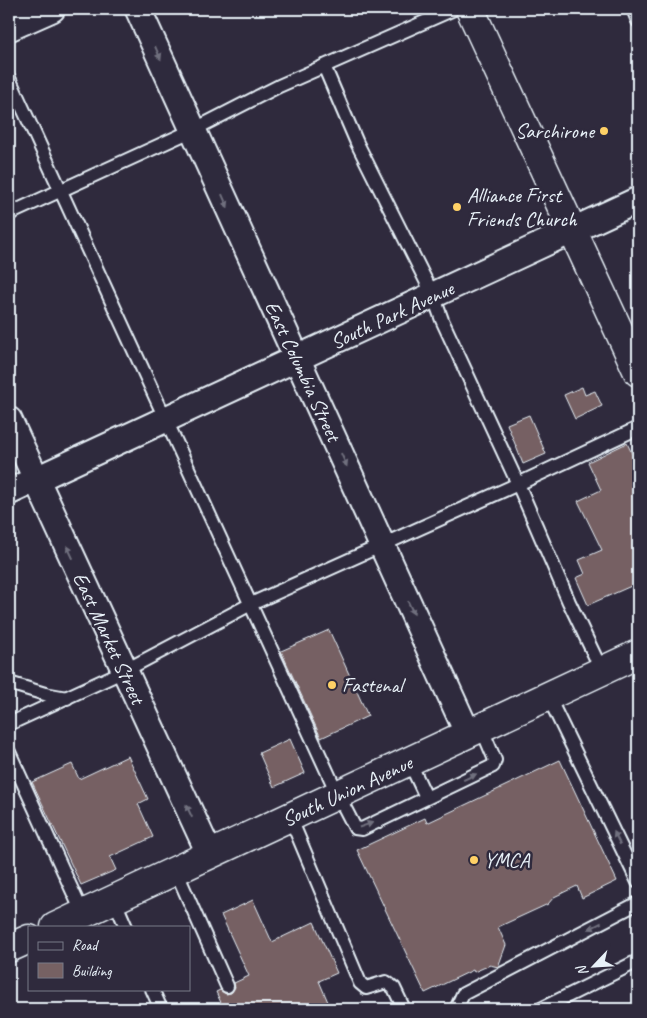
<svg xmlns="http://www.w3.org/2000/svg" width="647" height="1018" font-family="Caveat,sans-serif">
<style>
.building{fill:#766163;stroke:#e8f1f8}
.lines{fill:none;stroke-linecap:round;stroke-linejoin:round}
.lane-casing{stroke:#e8f1f8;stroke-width:16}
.street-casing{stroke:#e8f1f8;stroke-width:29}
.secondary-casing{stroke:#e8f1f8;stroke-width:31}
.lane{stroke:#2f2a3d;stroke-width:12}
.street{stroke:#2f2a3d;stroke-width:25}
.secondary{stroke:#2f2a3d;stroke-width:28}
.oneway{fill:#70707e}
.poi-dot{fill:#ffd166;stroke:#2f2a3d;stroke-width:2}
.labels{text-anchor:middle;stroke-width:5;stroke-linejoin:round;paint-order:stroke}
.poi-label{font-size:21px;fill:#e8f1f8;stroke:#2f2a3d;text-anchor:start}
.street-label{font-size:21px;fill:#e8f1f8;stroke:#2f2a3d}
</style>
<rect width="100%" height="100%" fill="#2f2a3d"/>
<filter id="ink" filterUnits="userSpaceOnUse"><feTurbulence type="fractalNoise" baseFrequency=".02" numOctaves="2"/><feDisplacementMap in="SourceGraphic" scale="10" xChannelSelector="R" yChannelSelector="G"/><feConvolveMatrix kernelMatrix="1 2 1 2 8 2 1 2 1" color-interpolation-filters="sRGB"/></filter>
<g filter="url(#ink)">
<!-- building -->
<g class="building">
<polygon points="582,387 585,395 595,391 602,406 575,419 564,395"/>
<polygon points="529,415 546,454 523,464 507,424"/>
<polygon points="627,443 638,466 638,583 588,605 576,578 585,574 579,560 602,550 578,501 601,490 588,462"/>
<polygon points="329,630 368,716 321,738 281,651"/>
<polygon points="290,739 305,773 274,787 259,753"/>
<polygon points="128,756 148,799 138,804 153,837 110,857 116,870 81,885 32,782 72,764 79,779"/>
<polygon points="560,760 617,881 582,898 577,886 554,897 548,904 498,927 506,945 498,967 490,965 474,972 473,970 425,993 357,850 425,818 427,823"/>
<polygon points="253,900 272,942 314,922 337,973 319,981 331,1009 224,1009 216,992 220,990 226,994 231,993 235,987 234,983 249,976 221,915"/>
</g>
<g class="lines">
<!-- lane casing -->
<g class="lane-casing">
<g id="lane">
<polyline points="633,9 638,21"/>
<polyline points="9,78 338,795 355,828 362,829 493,766 495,760 481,727"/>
<polyline points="9,214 193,130 279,86 454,9"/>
<polyline points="602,671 569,602 518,484 638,428"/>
<polyline points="9,683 45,694 67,698"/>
<polyline points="548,696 638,882"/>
<polyline points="9,724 124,671 251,604 518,484 442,320 433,295 357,143 324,66"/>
<polyline points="9,752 83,914"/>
<polyline points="409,761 426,797"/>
<polyline points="290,817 360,983 366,988 386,982 394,988 404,1009"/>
<polyline points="176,871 227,986"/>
<polyline points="114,899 126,927"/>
<polyline points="152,989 161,1009"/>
<polyline points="456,1009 463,994 638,903"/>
<polyline points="541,1009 638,961"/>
</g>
</g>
<!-- street casing -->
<g class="street-casing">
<g id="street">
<polyline points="138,9 468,734"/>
<polyline points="9,28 52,9"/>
<polyline points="9,420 210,855"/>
<polyline points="9,492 638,200"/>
</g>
</g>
<!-- secondary casing -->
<g class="secondary-casing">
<g id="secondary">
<polyline points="470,9 638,372"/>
<polyline points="55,927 638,654"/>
<polyline points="9,948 29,939"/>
</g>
</g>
<!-- lane -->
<use href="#lane" class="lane"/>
<!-- street -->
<use href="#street" class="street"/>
<!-- secondary -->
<use href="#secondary" class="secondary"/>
</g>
<!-- one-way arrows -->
<defs><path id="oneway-solid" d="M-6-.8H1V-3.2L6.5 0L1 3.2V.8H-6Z" transform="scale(1.25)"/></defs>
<g class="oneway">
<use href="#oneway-solid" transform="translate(158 53) rotate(66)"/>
<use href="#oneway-solid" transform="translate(225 201) rotate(66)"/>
<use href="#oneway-solid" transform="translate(344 460) rotate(66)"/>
<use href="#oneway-solid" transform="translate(70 552) rotate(-115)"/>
<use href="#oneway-solid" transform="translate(411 608) rotate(65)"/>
<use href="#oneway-solid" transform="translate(470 777) rotate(-25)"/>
<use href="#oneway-solid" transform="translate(189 811) rotate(-115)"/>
<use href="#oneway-solid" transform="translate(366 825) rotate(-19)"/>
<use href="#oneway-solid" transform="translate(617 838) rotate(-116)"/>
<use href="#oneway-solid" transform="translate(595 926) rotate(153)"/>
</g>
</g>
<!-- markers -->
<g class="poi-dot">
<circle cx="604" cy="131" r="5"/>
<circle cx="457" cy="207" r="5"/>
<circle cx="332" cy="685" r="5"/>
<circle cx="474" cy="860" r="5"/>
</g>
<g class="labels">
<!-- poi labels -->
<g class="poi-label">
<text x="594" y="138" text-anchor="end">Sarchirone</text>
<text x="467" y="202">Alliance First<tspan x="467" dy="24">Friends Church</tspan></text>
<text x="342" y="692">Fastenal</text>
<text x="484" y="867">YMCA</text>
</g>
<!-- street labels -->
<g class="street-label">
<text transform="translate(392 315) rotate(-25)" y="7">South Park Avenue</text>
<text transform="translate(303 371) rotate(65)" y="7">East Columbia Street</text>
<text transform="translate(109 638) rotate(65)" y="7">East Market Street</text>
<text transform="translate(347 791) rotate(-25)" y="7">South Union Avenue</text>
</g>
</g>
<!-- margin -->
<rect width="647" height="1018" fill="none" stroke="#2f2a3d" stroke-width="30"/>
<rect x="15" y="15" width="617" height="988" fill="none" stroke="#e8f1f8" stroke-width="2" filter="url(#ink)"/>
<!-- legend -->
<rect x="28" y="926" width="162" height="65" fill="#2f2a3d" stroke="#797a88"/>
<rect x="38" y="942" width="25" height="8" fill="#2f2a3d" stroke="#797a88"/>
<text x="72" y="950" font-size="15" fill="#e8f1f8">Road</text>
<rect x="38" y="963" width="25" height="15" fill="#766163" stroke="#797a88"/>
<text x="72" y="976" font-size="15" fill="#e8f1f8">Building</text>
<!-- north arrow -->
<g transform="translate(594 966) rotate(245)" stroke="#2f2a3d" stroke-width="4" paint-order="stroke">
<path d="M0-4L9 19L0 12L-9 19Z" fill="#e8f1f8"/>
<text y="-8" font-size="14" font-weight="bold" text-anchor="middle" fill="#e8f1f8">N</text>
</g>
</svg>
